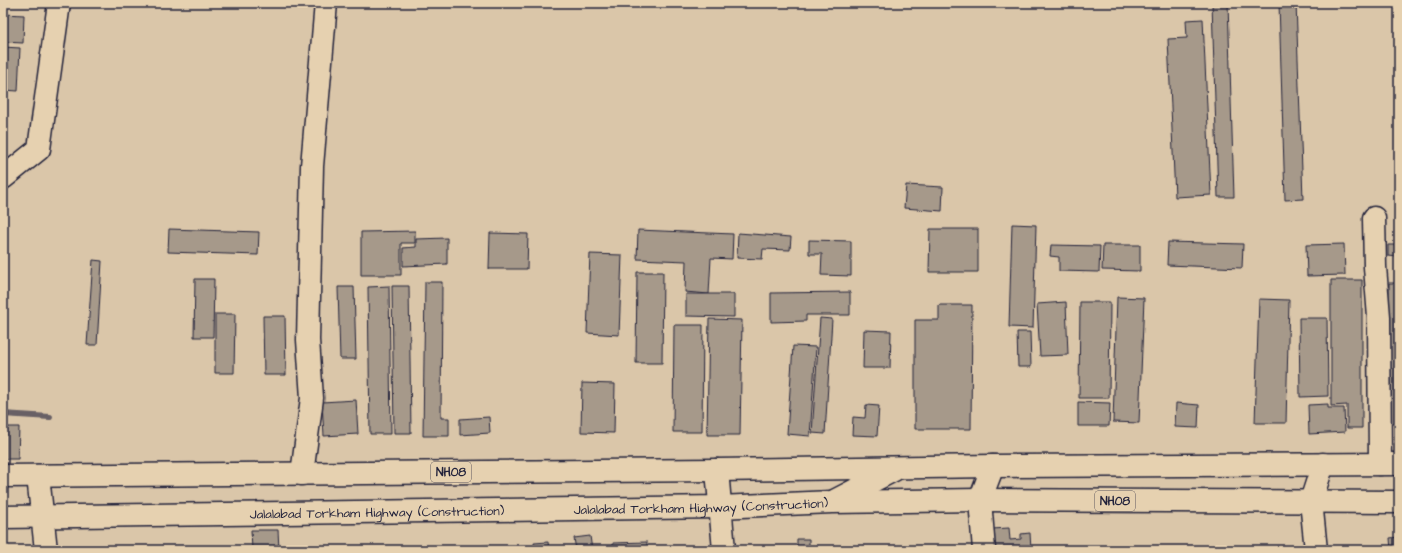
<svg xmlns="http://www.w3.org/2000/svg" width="1402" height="553" font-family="'Architects Daughter',sans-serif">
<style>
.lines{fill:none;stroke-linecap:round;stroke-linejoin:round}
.stream{stroke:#686065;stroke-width:6}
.building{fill:#a6998a;stroke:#22223b}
.minor-casing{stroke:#22223b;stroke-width:25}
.highway-casing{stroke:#22223b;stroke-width:25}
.minor{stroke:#e6d1b0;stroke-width:22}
.highway{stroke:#e6d1b0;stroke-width:22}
.labels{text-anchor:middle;stroke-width:3;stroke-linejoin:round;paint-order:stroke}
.shield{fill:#e6d1b0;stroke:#5d565e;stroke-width:1}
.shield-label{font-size:12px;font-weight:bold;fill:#22223b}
.street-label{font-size:13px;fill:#22223b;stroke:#e6d1b0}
</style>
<rect width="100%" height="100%" fill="#dac6a9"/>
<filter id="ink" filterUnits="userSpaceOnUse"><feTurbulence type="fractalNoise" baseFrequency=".025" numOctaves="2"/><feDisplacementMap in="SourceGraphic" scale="8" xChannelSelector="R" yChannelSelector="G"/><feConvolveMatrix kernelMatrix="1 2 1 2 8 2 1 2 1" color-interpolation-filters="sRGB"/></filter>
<g filter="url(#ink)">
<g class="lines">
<!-- stream -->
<polyline class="stream" points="3,414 50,417"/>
</g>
<!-- building -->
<g class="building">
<polygon points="1212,3 1228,3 1234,197 1218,197"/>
<polygon points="1279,3 1296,3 1303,199 1285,200"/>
<polygon points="3,14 24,15 23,43 3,42"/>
<polygon points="1203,19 1211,195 1175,197 1168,39 1187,38 1186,20"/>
<polygon points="3,47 20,48 18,91 3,90"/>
<polygon points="906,185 943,187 942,211 904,208"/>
<polygon points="1012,224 1036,225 1033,328 1009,327"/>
<polygon points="169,229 259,232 258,255 168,252"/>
<polygon points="930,229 978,229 978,272 929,272"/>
<polygon points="638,230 733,234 732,259 711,258 709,294 685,292 686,261 637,259"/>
<polygon points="415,231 415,243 401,243 401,275 361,275 361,232"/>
<polygon points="490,233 528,234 527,269 489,269"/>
<polygon points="738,233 791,237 790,250 763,249 762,259 737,258"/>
<polygon points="447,238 447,264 403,266 403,248 416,247 416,239"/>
<polygon points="809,240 851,241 851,276 821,275 822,254 809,254"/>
<polygon points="1168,242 1243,244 1242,268 1167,265"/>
<polygon points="1344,244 1345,275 1307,276 1306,245"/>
<polygon points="1051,245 1100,246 1099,272 1059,271 1059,257 1050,256"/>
<polygon points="1103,245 1140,245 1140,271 1102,270"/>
<polygon points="1388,245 1399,245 1399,257 1388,256"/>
<polygon points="590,254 622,255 619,335 587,333"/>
<polygon points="93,260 102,261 97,345 87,345"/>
<polygon points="637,272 663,272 662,363 636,363"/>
<polygon points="195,279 214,279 213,337 194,337"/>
<polygon points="1331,280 1362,280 1362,428 1347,428 1347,405 1331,406"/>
<polygon points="425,282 442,282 441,418 449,418 449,436 423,436"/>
<polygon points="1389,283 1399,283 1399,423 1387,423"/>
<polygon points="389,286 391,434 370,434 368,287"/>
<polygon points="392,286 409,286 411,433 394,433"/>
<polygon points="338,287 354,287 356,359 340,359"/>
<polygon points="850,292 850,315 806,315 806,321 771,322 771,293"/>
<polygon points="686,294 734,294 734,317 686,316"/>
<polygon points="1117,297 1144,298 1139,423 1113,422"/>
<polygon points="1259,299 1289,300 1286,423 1255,423"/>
<polygon points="1066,302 1068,355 1040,356 1037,304"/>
<polygon points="1080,302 1110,302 1109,398 1079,398"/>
<polygon points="939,305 972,305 971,429 915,429 915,320 939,320"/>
<polygon points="215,314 235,314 234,373 215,373"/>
<polygon points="263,316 285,316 286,375 264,375"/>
<polygon points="820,318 832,319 825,434 812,433"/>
<polygon points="1299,318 1327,318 1328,396 1300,397"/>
<polygon points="709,319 742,320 740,435 707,435"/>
<polygon points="674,325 703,325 702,432 673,432"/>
<polygon points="864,330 891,331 890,368 863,368"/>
<polygon points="1017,332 1030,332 1031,367 1018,367"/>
<polygon points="793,346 816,347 810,436 787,434"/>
<polygon points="582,383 615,384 614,433 581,432"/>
<polygon points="356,400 358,434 324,436 322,402"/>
<polygon points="1078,402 1110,403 1109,426 1078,426"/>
<polygon points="1176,403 1199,405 1198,428 1175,427"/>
<polygon points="1328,404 1328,408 1344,408 1345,432 1309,434 1308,405"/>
<polygon points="866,405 879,406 877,436 852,435 853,417 865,418"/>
<polygon points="489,417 490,433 460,435 460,419"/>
<polygon points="3,427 19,427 18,459 3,459"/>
<polygon points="1009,528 1010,540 1021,539 1021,534 1030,533 1031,550 993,550 992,529"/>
<polygon points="251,530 278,530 279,550 252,550"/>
<polygon points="590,536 592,550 576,550 574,538"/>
<polygon points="1399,537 1399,550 1391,550 1390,538"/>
<polygon points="797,539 809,539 809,550 770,550 770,547 797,548"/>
<polygon points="548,542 549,550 535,550 534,543"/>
<polygon points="647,542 647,550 613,550 613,543"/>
<polygon points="489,545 490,550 458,550 458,547"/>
<polygon points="76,546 76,550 53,550 53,548"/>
</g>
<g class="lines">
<!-- minor casing -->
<g class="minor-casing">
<g id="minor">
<polyline points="3,178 39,149 59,3"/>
<polyline points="1374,218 1375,267 1379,317 1380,464"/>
<polyline points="717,470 724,550"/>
<polyline points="302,474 312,398 308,340 312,166 326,3"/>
<polyline points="38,476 46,550"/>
<polyline points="984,550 980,500 993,466"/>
<polyline points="1316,550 1311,501 1323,464"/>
</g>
</g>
<!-- highway casing -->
<g class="highway-casing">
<g id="highway">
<polyline points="3,476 717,470 993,466 1399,464"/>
<polyline points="836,500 894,470"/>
<path id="s1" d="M3 517 720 507 832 502 980 500 1399 502"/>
</g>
</g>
<!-- minor -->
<use href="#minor" class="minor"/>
<!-- highway -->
<use href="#highway" class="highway"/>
</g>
</g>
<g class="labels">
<!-- shield labels -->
<g class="shield">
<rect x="431" y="462" width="40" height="20" rx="3"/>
<rect x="1095" y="491" width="40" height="20" rx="3"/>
</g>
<g class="shield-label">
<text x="451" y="476">NH08</text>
<text x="1115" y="505">NH08</text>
</g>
<!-- street labels -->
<g class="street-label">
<text dy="5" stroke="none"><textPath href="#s1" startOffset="698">Jalalabad Torkham Highway (Construction)</textPath></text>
<text dy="5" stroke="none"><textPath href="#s1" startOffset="374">Jalalabad Torkham Highway (Construction)</textPath></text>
</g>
</g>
<!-- margin -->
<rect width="1402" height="553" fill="none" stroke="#e6d1b0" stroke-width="16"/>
<rect x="8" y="8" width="1386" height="537" fill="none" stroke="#22223b" stroke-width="1.5" filter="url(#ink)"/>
</svg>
